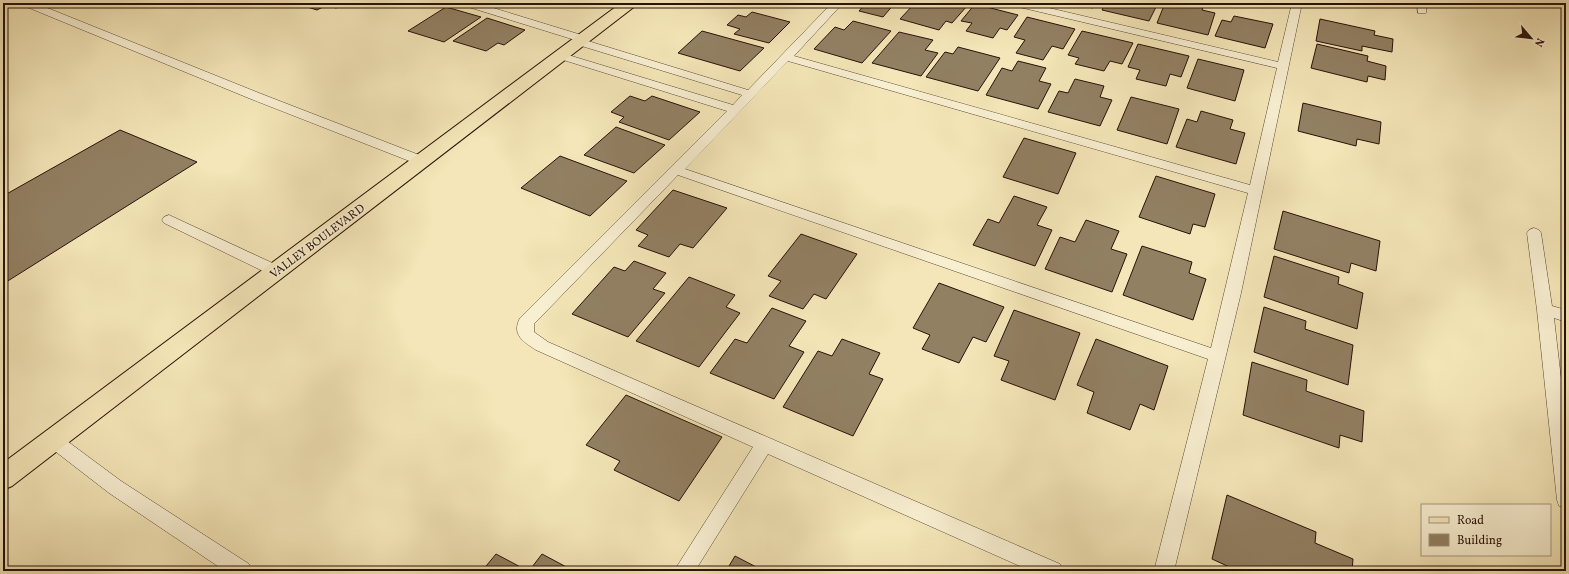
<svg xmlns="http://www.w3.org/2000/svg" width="1569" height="574" font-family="Vollkorn,serif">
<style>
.building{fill:#928063;stroke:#281107}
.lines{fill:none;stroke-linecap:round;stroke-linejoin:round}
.service-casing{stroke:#5b4633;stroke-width:1}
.primary-casing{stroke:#281107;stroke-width:2}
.service{fill:#f8efd1;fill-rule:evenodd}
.primary{fill:#f4e6b8;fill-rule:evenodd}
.labels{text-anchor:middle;stroke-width:3;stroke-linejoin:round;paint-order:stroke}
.street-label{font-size:12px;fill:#281107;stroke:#f8efd1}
</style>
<rect width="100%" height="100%" fill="#f4e6b8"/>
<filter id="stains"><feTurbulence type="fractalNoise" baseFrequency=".005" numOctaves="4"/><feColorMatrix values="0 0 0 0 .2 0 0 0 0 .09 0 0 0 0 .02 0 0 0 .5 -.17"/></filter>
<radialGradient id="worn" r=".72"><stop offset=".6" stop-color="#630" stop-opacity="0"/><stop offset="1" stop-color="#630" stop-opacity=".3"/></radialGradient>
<!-- building -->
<g class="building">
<polygon points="310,3 346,3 336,8 327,5 317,10 304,6"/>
<polygon points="866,3 895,3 883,17 859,11"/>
<polygon points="915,3 955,3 967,6 952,23 946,21 939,30 900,19"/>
<polygon points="1071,3 1096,3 1093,8"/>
<polygon points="1106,3 1158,3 1149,21 1102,10"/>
<polygon points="1165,3 1197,3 1204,5 1202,10 1215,13 1208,35 1157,23"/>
<polygon points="975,4 1018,15 1007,30 1000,28 993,38 966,31 972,23 961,21"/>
<polygon points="446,7 481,17 444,42 408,31"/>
<polygon points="752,12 790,22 769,43 734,34 740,29 727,25 738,15 746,17"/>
<polygon points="1234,16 1273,24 1265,48 1215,36 1222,20 1231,22"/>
<polygon points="1027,17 1075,29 1063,49 1052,46 1043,60 1016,53 1025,40 1014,37"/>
<polygon points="487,18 525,30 504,45 498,43 486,51 453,41"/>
<polygon points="1320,19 1375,31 1374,35 1393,39 1392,52 1362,46 1362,51 1316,41"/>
<polygon points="853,21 891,31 862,63 814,49 835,27 844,30"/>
<polygon points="702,31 764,48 740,71 678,53"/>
<polygon points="1082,31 1133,43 1122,64 1110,61 1104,71 1075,64 1079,58 1068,55"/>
<polygon points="899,32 933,40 925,50 938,53 921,76 872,63"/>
<polygon points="1138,44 1189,56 1181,77 1170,74 1166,86 1136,79 1140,70 1128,67"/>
<polygon points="1317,44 1368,56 1367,61 1386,66 1385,80 1368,76 1367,82 1311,68"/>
<polygon points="958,47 1000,58 978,91 926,77 945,52 953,54"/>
<polygon points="1198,59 1244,70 1235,101 1187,88"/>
<polygon points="1018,61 1046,68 1039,81 1051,84 1038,109 986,95 1002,68 1012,71"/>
<polygon points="1075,79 1104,86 1100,97 1112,100 1100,126 1048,112 1059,91 1068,93"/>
<polygon points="630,96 645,101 652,96 700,112 669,140 619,122 624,117 611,112"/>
<polygon points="1131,97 1179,109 1167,144 1117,130"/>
<polygon points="1303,103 1381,122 1379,144 1357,139 1356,146 1298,131"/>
<polygon points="1201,111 1233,120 1230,129 1245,133 1236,164 1176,147 1187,119 1197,122"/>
<polygon points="616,127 665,145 634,173 584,155"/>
<polygon points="120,130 197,162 3,284 3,196"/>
<polygon points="1024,138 1076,153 1058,194 1003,177"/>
<polygon points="560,156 627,181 590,216 521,188"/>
<polygon points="1156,176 1215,194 1205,227 1193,224 1190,234 1139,217"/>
<polygon points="673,190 727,208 693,248 680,244 669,257 638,246 648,235 636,230"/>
<polygon points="1014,196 1047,207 1037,225 1052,230 1035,266 973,245 988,219 999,223"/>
<polygon points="1283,211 1380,241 1376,271 1351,263 1349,273 1274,249"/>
<polygon points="1086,220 1119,231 1111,249 1127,254 1112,292 1045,269 1060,237 1075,242"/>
<polygon points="801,234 857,254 826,299 814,294 803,309 769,296 781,281 768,276"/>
<polygon points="1142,246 1192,262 1189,273 1206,279 1193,320 1123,295"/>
<polygon points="1274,256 1339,277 1338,284 1363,293 1357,329 1264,297"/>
<polygon points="634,261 666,273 653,289 665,293 628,337 572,314 614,267 625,271"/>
<polygon points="689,277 735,295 726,307 740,313 699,367 636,341"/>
<polygon points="939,283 1004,307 986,342 973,337 959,363 922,349 930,335 913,328"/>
<polygon points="1264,307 1306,321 1305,329 1353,345 1348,385 1254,352"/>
<polygon points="772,308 806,321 789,346 804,352 774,399 710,373 735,339 747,343"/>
<polygon points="1014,310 1080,333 1055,400 1001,380 1009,361 994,356"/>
<polygon points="842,339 880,353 869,374 883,379 853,436 783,407 818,351 832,356"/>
<polygon points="1096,339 1168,366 1154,410 1140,404 1130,430 1087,413 1094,392 1077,385"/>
<polygon points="1252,362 1307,380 1306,391 1364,411 1362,442 1340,435 1339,448 1243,415"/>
<polygon points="626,395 722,437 679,501 614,470 620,461 586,445"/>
<polygon points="1227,495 1316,532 1315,543 1353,559 1352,571 1238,571 1212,559"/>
<polygon points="496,554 528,571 482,571"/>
<polygon points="542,554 574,571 529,571"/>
<polygon points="735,556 764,571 726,571"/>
</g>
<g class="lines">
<!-- service casing -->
<g class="service-casing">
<g id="service">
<polygon points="21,3 35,3 259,93 427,158 428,161 427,164 417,164 251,99 22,5"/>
<path d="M461 3H477L588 37 589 39 588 41 748 90 832 3H843L794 56 1250 185 1277 68 1015 6 1010 3H1028L1278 62 1292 3H1302L1241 293 1174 571H1154L1208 359 678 175 534 324V332L548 342 1060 564 1063 571H1031L768 454 695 571H674L753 447 536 350C524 342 511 335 520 318L727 111 557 58 555 56 561 53 565 54 733 105 742 95 575 44 574 42 575 40 462 5ZM788 61 1248 193 1211 348 685 169Z"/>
<polygon points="1417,3 1427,3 1426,13 1418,13"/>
<polygon points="169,215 281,267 283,271 281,275 276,276 271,275 164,223 162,220 164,217"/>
<polygon points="1534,228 1539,230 1541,233 1552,306 1566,310 1566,322 1554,318 1566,422 1566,508 1559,506 1557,500 1537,310 1527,233 1529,230"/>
<polygon points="53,433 59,435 121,481 249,564 252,571 225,571 109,493 47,445 44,440 47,435"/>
</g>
</g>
<!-- primary casing -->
<g class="primary-casing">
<polygon id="primary" points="621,3 639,3 12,486 3,490 3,463"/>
</g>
<!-- service -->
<use href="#service" class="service"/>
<!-- primary -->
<use href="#primary" class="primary"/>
</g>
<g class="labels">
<!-- street labels -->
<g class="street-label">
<text transform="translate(317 241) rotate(-37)" y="4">VALLEY BOULEVARD</text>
</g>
</g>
<!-- margin -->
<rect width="1569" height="574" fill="none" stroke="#f4e6b8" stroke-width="16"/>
<rect x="4" y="4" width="1561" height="566" fill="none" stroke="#281107" stroke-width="2"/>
<rect x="8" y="8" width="1553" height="558" fill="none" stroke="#281107"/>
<!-- legend -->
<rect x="1421" y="504" width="130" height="52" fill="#f8efd1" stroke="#a59680"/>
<rect x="1429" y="517" width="20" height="6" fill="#f4e6b8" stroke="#a59680"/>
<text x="1457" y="524" font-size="12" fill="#281107">Road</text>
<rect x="1429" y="534" width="20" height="12" fill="#928063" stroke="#a59680"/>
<text x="1457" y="544" font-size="12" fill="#281107">Building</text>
<!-- north arrow -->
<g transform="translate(1531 38) rotate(118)" stroke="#f8efd1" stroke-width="3" paint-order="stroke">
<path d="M0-3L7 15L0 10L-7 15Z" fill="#281107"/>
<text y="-6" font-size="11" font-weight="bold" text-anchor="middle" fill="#281107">N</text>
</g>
<rect width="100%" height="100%" filter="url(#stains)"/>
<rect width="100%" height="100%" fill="url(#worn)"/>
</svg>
